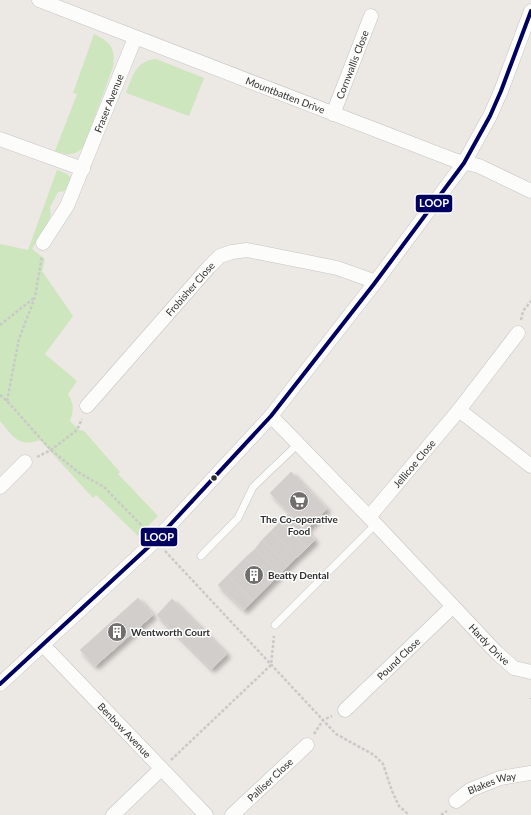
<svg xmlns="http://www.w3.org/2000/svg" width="531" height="815" font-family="Lato,sans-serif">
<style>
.green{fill:#cee6be}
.building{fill:#d1cecb;stroke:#d7d4d0;filter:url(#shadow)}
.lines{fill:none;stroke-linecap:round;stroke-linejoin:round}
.service-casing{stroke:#c5c4c5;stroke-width:8}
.minor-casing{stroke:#c5c4c5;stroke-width:15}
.path{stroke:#c9c9c8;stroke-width:2.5;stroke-dasharray:3 2;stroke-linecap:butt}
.service{stroke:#fcfcfb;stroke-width:7}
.minor{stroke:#fcfcfb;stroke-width:14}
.bus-1-casing{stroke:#fff;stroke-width:7}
.bus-1{stroke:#000060;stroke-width:4}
.bus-dot{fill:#2e2e2e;stroke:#fff;stroke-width:1.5}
.labels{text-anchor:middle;stroke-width:3;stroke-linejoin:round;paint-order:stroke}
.street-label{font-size:10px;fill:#2e2e2e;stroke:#fff}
.poi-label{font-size:10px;font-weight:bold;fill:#2e2e2e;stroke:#fff;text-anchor:start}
.line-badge{stroke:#fff;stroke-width:1.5}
.badge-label{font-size:11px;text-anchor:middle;font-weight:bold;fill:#fff}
</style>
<defs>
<filter id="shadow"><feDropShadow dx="3.5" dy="3.5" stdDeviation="2" flood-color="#0004"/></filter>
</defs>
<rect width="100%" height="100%" fill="#ece8e4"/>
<!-- green -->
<g class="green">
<path d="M94 34C111 42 116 49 113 67L84 146C75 157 67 155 55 151L77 94 73 93Z"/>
<path d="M156 59 204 78 189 116 126 93C133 76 135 61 156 59Z"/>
<path d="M57 170C65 173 69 174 73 181L66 191 58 192 50 207 51 215 48 222 32 249 45 259 42 271 73 316 45 354 77 381 68 394C74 405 74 408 70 421L79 430 84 431 120 472 118 474 158 516 138 536 96 495 93 498 40 440C18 448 13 436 0 421V244L28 250Z"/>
</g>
<!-- building -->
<g class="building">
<polygon points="291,472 327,509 306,530 270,493"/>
<polygon points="289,513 315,540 307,548 280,522"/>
<polygon points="280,522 307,548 297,557 271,531"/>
<polygon points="271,531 297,557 288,566 262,540"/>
<polygon points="262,540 288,566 280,574 255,549"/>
<polygon points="255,549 280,574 271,583 245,558"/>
<polygon points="245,558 271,583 262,592 237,566"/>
<polygon points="237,566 262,592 253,601 228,575"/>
<polygon points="228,575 253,601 244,610 218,585"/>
<polygon points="138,598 153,615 95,666 80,650"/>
<polygon points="172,599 227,654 211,669 157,615"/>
</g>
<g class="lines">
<!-- service casing -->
<g class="service-casing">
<g id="service">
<polyline points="201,556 238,518 253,487 298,444"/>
<polyline points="275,625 375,525"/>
</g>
</g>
<!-- minor casing -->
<g class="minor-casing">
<g id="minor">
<path id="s1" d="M39 0 454 160 479 166 531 191"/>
<path id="s2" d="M333 114 371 16"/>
<polyline points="0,139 83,169"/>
<path id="s3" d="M43 243 67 206 135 38"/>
<path id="s4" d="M87 406 209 267 220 256 232 252 247 250 337 268 368 279 374 284"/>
<polyline points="459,410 531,466"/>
<path id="s5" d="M271 416 369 517 496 652 514 668 531 672"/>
<polyline points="0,487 25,462"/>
<path id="s6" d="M369 517 459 410 518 333"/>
<path id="s7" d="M43 645 206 815"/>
<polyline points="0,684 157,539 271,416 374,284 464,163 490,116 501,91 531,11"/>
<path id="s8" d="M345 710 452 607"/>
<path id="s9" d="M456 801 470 790 500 778 531 773"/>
<polyline points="113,815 161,769"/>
<path id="s10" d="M232 815 307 745"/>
</g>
</g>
<!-- path -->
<g class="path">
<polyline points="521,320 523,311 531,301"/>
<polyline points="0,325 34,298"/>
<polyline points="0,395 7,401 51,450 78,472 104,487 146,530"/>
<polyline points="7,401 19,339 35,297 42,256"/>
<polyline points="37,457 51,450 77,430 82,419"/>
<polyline points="165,551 336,734 374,755 383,764 392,791 399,806 409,815"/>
<polyline points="531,698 531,699"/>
<polyline points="314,734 323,720 332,716"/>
<polyline points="171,760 271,665 274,636"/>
<polyline points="441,815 447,811"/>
</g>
<!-- service -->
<use href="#service" class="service"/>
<!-- minor -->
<use href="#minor" class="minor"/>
<!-- bus-1 casing -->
<g class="bus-1-casing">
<polyline id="bus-1" points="0,684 157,539 271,416 374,284 464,163 490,116 501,91 531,11"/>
</g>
<!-- bus-1 -->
<use href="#bus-1" class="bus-1"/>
</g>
<!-- icons -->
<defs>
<g id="supermarket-disc" transform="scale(1)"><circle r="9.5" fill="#706f6e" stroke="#fff"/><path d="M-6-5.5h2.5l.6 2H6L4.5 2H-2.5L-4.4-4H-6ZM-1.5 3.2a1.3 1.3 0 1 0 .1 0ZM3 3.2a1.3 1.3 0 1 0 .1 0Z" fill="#fff"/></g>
<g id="building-disc" transform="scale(1)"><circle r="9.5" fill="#706f6e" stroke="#fff"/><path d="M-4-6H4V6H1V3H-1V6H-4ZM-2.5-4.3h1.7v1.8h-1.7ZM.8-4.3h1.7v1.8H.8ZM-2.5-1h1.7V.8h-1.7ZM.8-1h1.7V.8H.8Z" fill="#fff"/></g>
</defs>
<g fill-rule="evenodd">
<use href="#supermarket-disc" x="299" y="501"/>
<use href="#building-disc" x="254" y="575"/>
<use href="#building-disc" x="117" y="632"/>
</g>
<!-- markers -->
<circle class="bus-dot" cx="214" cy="478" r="3.5"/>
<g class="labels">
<!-- street labels -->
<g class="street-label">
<text dy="4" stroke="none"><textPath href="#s2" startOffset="53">Cornwallis Close</textPath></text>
<text dy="4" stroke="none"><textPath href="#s1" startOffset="264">Mountbatten Drive</textPath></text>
<text dy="4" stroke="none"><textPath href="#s3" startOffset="155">Fraser Avenue</textPath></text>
<text dy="4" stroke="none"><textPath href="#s4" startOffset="156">Frobisher Close</textPath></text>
<text dy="4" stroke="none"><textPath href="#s6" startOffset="70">Jellicoe Close</textPath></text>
<text dy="4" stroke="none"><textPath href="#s5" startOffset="316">Hardy Drive</textPath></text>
<text dy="4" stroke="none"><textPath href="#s8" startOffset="74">Pound Close</textPath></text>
<text dy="4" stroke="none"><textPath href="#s7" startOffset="118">Benbow Avenue</textPath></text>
<text dy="4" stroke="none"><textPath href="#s10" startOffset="52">Palliser Close</textPath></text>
<text dy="4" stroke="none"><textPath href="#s9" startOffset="41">Blakes Way</textPath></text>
</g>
<!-- poi labels -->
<g class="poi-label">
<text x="299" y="523" text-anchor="middle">The Co-operative<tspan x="299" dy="12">Food</tspan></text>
<text x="268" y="579">Beatty Dental</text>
<text x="131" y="636">Wentworth Court</text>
</g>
</g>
<g class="line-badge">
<rect x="415" y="194" width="38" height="19" rx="4" fill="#000060"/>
<rect x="140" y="527" width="38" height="20" rx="4" fill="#000060"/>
</g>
<g class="badge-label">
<text x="434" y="207">LOOP</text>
<text x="159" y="541">LOOP</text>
</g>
</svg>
